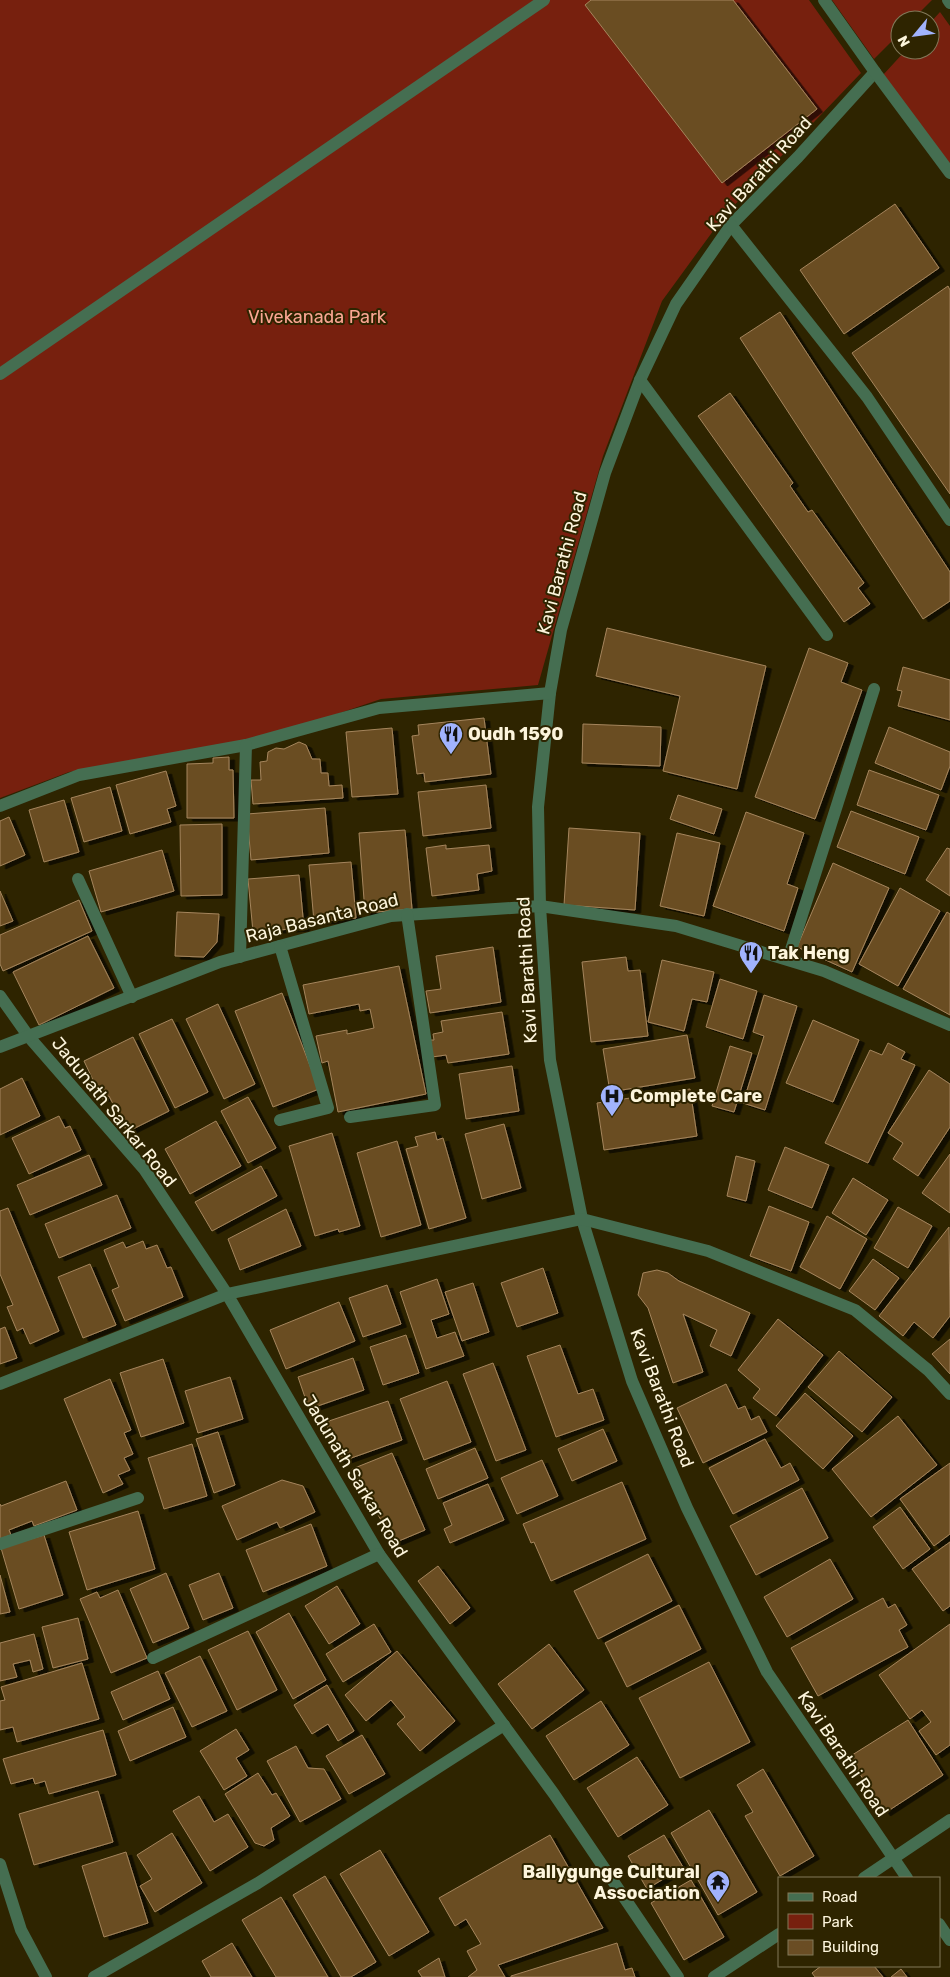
<svg xmlns="http://www.w3.org/2000/svg" width="950" height="1977" font-family="Rubik,sans-serif">
<style>
.green{fill:#77200e}
.building{fill:#6a4d24;stroke:#a5855c;filter:url(#shadow)}
.lines{fill:none;stroke-linecap:round;stroke-linejoin:round}
.minor{stroke:#456e51;stroke-width:12}
.tertiary{stroke:#456e51;stroke-width:12}
.labels{text-anchor:middle;stroke-width:4;stroke-linejoin:round;paint-order:stroke}
.street-label{font-size:18px;fill:#fdf5dc;stroke:#2e2400}
.park-label{font-size:18px;fill:#fba693;stroke:#2e2400}
.poi-label{font-size:18px;font-weight:bold;fill:#fdf5dc;stroke:#2e2400;text-anchor:start}
</style>
<defs>
<filter id="shadow"><feDropShadow dx="5.5" dy="3" stdDeviation="0" flood-color="#0009"/></filter>
</defs>
<rect width="100%" height="100%" fill="#2e2400"/>
<!-- green -->
<g class="green">
<polygon points="0,0 809,0 861,73 724,216 662,301 603,456 538,685 381,699 246,745 69,772 0,798"/>
<polygon points="832,0 932,0 912,20 900,20 900,33 874,59"/>
<polygon points="940,12 950,26 950,165 883,75 906,50 930,50 930,23"/>
</g>
<!-- building -->
<g class="building">
<polygon points="591,0 733,0 817,109 722,183 585,5"/>
<polygon points="895,204 939,268 844,334 800,270"/>
<polygon points="948,286 950,290 950,494 852,353"/>
<polygon points="780,312 950,572 950,601 923,619 740,338"/>
<polygon points="730,393 793,483 790,486 808,512 812,510 864,583 858,588 870,604 844,622 698,416"/>
<polygon points="607,628 766,666 737,789 663,771 680,696 596,676"/>
<polygon points="809,648 848,663 841,682 862,690 815,819 755,797"/>
<polygon points="903,667 950,680 950,720 898,706 902,691 897,690"/>
<polygon points="484,718 491,774 425,782 424,773 417,774 412,736 419,735 418,725"/>
<polygon points="583,724 661,727 660,766 582,763"/>
<polygon points="889,727 950,752 950,766 941,790 875,763"/>
<polygon points="392,728 398,794 352,797 346,732"/>
<polygon points="299,742 306,745 312,759 320,759 321,773 328,773 329,786 342,785 343,798 253,804 251,780 261,780 260,762 267,761 268,752 276,748 284,749"/>
<polygon points="229,757 229,770 233,770 234,818 187,818 187,764 213,763 213,758"/>
<polygon points="869,770 939,795 926,830 857,805"/>
<polygon points="166,771 176,806 167,809 171,822 130,834 116,785"/>
<polygon points="486,785 491,828 423,836 418,792"/>
<polygon points="110,787 122,831 84,842 71,798"/>
<polygon points="678,795 722,809 714,834 670,819"/>
<polygon points="64,800 79,852 44,862 29,810"/>
<polygon points="325,808 329,853 251,860 247,814"/>
<polygon points="851,811 919,837 905,874 837,847"/>
<polygon points="746,812 804,833 787,884 798,888 784,931 713,906"/>
<polygon points="9,817 25,855 0,866 0,821"/>
<polygon points="222,824 222,895 181,896 180,825"/>
<polygon points="569,828 640,833 635,910 564,905"/>
<polygon points="405,830 412,909 365,913 359,833"/>
<polygon points="677,833 720,843 704,916 660,906"/>
<polygon points="446,845 446,849 489,845 492,871 477,874 479,890 432,896 426,848"/>
<polygon points="947,848 950,849 950,896 926,880"/>
<polygon points="162,850 174,891 101,912 89,871"/>
<polygon points="351,862 356,918 314,922 309,865"/>
<polygon points="833,863 889,888 852,972 797,947"/>
<polygon points="299,875 304,928 253,932 248,879"/>
<polygon points="900,888 940,911 898,986 859,964"/>
<polygon points="0,891 13,921 0,926"/>
<polygon points="79,900 92,931 3,971 0,964 0,935"/>
<polygon points="177,912 219,914 217,942 204,957 175,956"/>
<polygon points="947,912 950,914 950,1015 903,989"/>
<polygon points="88,936 114,988 39,1025 13,972"/>
<polygon points="493,947 501,1002 430,1013 426,991 441,989 436,956"/>
<polygon points="626,957 628,971 640,970 648,1036 591,1042 582,962"/>
<polygon points="662,960 714,972 707,1002 692,999 684,1031 648,1022"/>
<polygon points="399,966 426,1094 338,1112 328,1061 322,1063 316,1036 347,1030 347,1034 374,1028 370,1009 360,1011 359,1004 309,1014 303,985"/>
<polygon points="720,979 757,991 743,1039 706,1027"/>
<polygon points="282,993 319,1089 273,1107 235,1011"/>
<polygon points="764,995 797,1006 765,1110 743,1103 764,1036 753,1032"/>
<polygon points="218,1004 255,1084 224,1099 186,1019"/>
<polygon points="502,1012 509,1054 448,1063 446,1055 432,1057 429,1040 434,1040 433,1034 443,1032 441,1021"/>
<polygon points="172,1019 208,1092 175,1108 139,1034"/>
<polygon points="813,1020 859,1040 833,1102 786,1083"/>
<polygon points="687,1035 695,1078 610,1092 603,1049"/>
<polygon points="133,1037 169,1111 127,1132 109,1096 102,1099 84,1061"/>
<polygon points="888,1043 905,1052 901,1059 915,1065 868,1163 825,1143 870,1050 882,1055"/>
<polygon points="730,1046 752,1053 734,1112 712,1106"/>
<polygon points="512,1066 519,1111 466,1119 459,1074"/>
<polygon points="929,1070 950,1084 950,1127 918,1176 893,1159 903,1143 888,1133"/>
<polygon points="22,1078 40,1116 0,1135 0,1089"/>
<polygon points="690,1089 697,1136 604,1150 597,1103"/>
<polygon points="248,1097 276,1148 248,1163 221,1111"/>
<polygon points="59,1116 65,1128 70,1126 81,1150 29,1174 12,1138"/>
<polygon points="216,1121 241,1166 190,1194 165,1149"/>
<polygon points="504,1124 521,1188 482,1199 465,1134"/>
<polygon points="435,1132 437,1140 443,1138 466,1218 429,1229 406,1149 418,1146 415,1137"/>
<polygon points="332,1133 360,1226 339,1232 338,1229 315,1236 289,1146"/>
<polygon points="397,1141 421,1225 381,1237 357,1153"/>
<polygon points="785,1147 829,1165 812,1208 768,1190"/>
<polygon points="950,1154 950,1213 922,1193"/>
<polygon points="89,1155 102,1185 30,1215 17,1185"/>
<polygon points="736,1156 755,1161 746,1201 727,1196"/>
<polygon points="261,1166 277,1196 212,1231 195,1202"/>
<polygon points="853,1178 888,1200 866,1235 832,1213"/>
<polygon points="117,1195 131,1228 59,1258 45,1224"/>
<polygon points="769,1206 809,1222 791,1271 750,1256"/>
<polygon points="898,1207 932,1226 908,1268 874,1248"/>
<polygon points="8,1208 59,1331 30,1344 23,1328 17,1331 7,1307 13,1305 0,1274 0,1211"/>
<polygon points="286,1209 301,1246 240,1270 228,1239"/>
<polygon points="827,1216 867,1239 840,1289 800,1267"/>
<polygon points="949,1227 950,1316 933,1338 914,1322 903,1336 879,1316"/>
<polygon points="143,1241 146,1249 157,1245 167,1268 171,1267 183,1297 125,1321 112,1290 119,1287 104,1250 123,1242 126,1248"/>
<polygon points="873,1259 899,1278 875,1310 849,1291"/>
<polygon points="90,1264 116,1325 83,1338 58,1277"/>
<polygon points="543,1268 558,1313 517,1327 501,1283"/>
<polygon points="657,1270 668,1273 679,1281 750,1313 731,1356 710,1346 717,1330 683,1314 703,1372 673,1383 648,1308 638,1295 643,1273"/>
<polygon points="437,1279 449,1314 431,1320 437,1338 455,1332 464,1356 426,1369 400,1292"/>
<polygon points="473,1283 489,1332 462,1341 445,1292"/>
<polygon points="387,1285 401,1324 363,1337 349,1298"/>
<polygon points="339,1302 355,1341 286,1369 270,1330"/>
<polygon points="778,1319 823,1355 776,1416 753,1398 760,1389 738,1370"/>
<polygon points="5,1327 17,1358 0,1364 0,1329"/>
<polygon points="406,1335 419,1373 383,1385 370,1347"/>
<polygon points="950,1339 950,1374 932,1354"/>
<polygon points="560,1345 578,1394 593,1389 604,1420 556,1437 527,1356"/>
<polygon points="839,1351 892,1397 862,1432 808,1387"/>
<polygon points="353,1358 364,1390 309,1409 298,1377"/>
<polygon points="163,1359 184,1423 141,1437 120,1373"/>
<polygon points="493,1363 526,1450 496,1461 463,1374"/>
<polygon points="230,1377 243,1419 198,1433 185,1391"/>
<polygon points="110,1379 131,1430 124,1433 133,1454 124,1458 130,1470 118,1475 123,1484 103,1493 64,1399"/>
<polygon points="447,1381 471,1442 424,1460 400,1399"/>
<polygon points="726,1384 738,1409 745,1406 751,1420 759,1416 767,1432 703,1463 677,1408"/>
<polygon points="805,1393 853,1436 823,1469 776,1426"/>
<polygon points="388,1401 402,1440 340,1462 326,1422"/>
<polygon points="898,1416 937,1465 871,1517 832,1469"/>
<polygon points="603,1429 617,1461 572,1481 558,1449"/>
<polygon points="218,1432 235,1485 214,1493 196,1439"/>
<polygon points="765,1439 781,1468 790,1463 799,1480 733,1514 709,1468"/>
<polygon points="192,1444 207,1496 164,1509 148,1458"/>
<polygon points="475,1448 488,1478 438,1499 426,1469"/>
<polygon points="392,1453 425,1530 394,1543 352,1469"/>
<polygon points="542,1460 558,1496 517,1514 501,1478"/>
<polygon points="950,1463 950,1534 934,1546 900,1499"/>
<polygon points="282,1480 303,1486 315,1512 280,1528 277,1522 237,1540 222,1506"/>
<polygon points="66,1481 77,1510 34,1526 32,1521 9,1530 11,1535 0,1539 0,1504 1,1506"/>
<polygon points="622,1482 646,1539 551,1581 534,1542 531,1543 523,1524"/>
<polygon points="488,1484 504,1520 450,1543 444,1529 452,1525 443,1503"/>
<polygon points="802,1488 828,1538 756,1575 730,1526"/>
<polygon points="900,1507 930,1549 903,1569 873,1527"/>
<polygon points="138,1511 155,1569 87,1590 69,1532"/>
<polygon points="311,1524 327,1566 263,1592 246,1550"/>
<polygon points="44,1535 63,1595 19,1609 1,1548"/>
<polygon points="950,1542 950,1606 943,1611 912,1569"/>
<polygon points="648,1554 672,1601 598,1639 574,1591"/>
<polygon points="830,1559 853,1599 787,1637 764,1597"/>
<polygon points="438,1566 470,1608 450,1624 418,1581"/>
<polygon points="166,1573 189,1628 153,1643 130,1589"/>
<polygon points="219,1573 233,1608 203,1620 189,1585"/>
<polygon points="0,1575 10,1612 0,1614"/>
<polygon points="337,1586 360,1624 329,1644 305,1606"/>
<polygon points="118,1590 147,1658 111,1673 80,1599 97,1592 100,1598"/>
<polygon points="883,1598 888,1608 895,1604 907,1625 899,1630 908,1647 818,1696 791,1648"/>
<polygon points="679,1605 701,1649 627,1687 605,1643"/>
<polygon points="289,1613 326,1680 293,1699 256,1632"/>
<polygon points="78,1618 88,1659 53,1668 42,1627"/>
<polygon points="374,1624 391,1652 343,1682 326,1654"/>
<polygon points="950,1624 950,1745 936,1755 919,1731 931,1722 922,1710 910,1719 879,1675"/>
<polygon points="248,1631 277,1690 237,1710 208,1650"/>
<polygon points="34,1634 43,1669 33,1672 30,1660 13,1664 17,1677 0,1681 0,1643"/>
<polygon points="549,1644 584,1690 532,1729 498,1684"/>
<polygon points="397,1651 455,1721 420,1751 397,1724 405,1717 391,1700 366,1721 345,1695"/>
<polygon points="200,1656 227,1711 192,1727 165,1673"/>
<polygon points="709,1662 750,1742 680,1778 639,1698"/>
<polygon points="82,1663 99,1719 17,1742 13,1727 0,1730 0,1701 5,1700 1,1687"/>
<polygon points="158,1671 170,1699 123,1720 111,1692"/>
<polygon points="327,1685 354,1731 338,1741 328,1724 312,1734 294,1705"/>
<polygon points="601,1701 629,1745 574,1780 546,1736"/>
<polygon points="173,1707 186,1737 130,1761 118,1731"/>
<polygon points="908,1720 943,1775 885,1813 849,1757"/>
<polygon points="236,1729 249,1750 236,1758 247,1776 224,1790 200,1751"/>
<polygon points="103,1730 116,1775 49,1794 45,1781 35,1784 33,1778 11,1784 3,1759"/>
<polygon points="362,1735 385,1774 349,1794 326,1756"/>
<polygon points="296,1746 308,1768 324,1769 341,1799 300,1822 267,1761"/>
<polygon points="637,1757 668,1805 618,1837 587,1788"/>
<polygon points="763,1769 814,1856 780,1876 745,1816 753,1812 737,1785"/>
<polygon points="258,1773 272,1795 276,1793 290,1816 271,1828 274,1840 264,1846 255,1843 225,1794"/>
<polygon points="98,1791 113,1842 34,1865 19,1814"/>
<polygon points="199,1796 214,1822 228,1814 248,1847 210,1871 173,1811"/>
<polygon points="709,1810 757,1892 718,1915 671,1833"/>
<polygon points="172,1833 202,1883 155,1912 140,1886 152,1879 137,1855"/>
<polygon points="550,1835 603,1928 498,1965 505,1977 468,1977 477,1970 467,1951 481,1944 466,1919 455,1926 439,1898"/>
<polygon points="664,1835 683,1867 647,1889 628,1856"/>
<polygon points="380,1850 429,1932 389,1956 340,1874"/>
<polygon points="126,1852 148,1923 104,1937 82,1866"/>
<polygon points="325,1876 376,1962 351,1977 341,1977 293,1895"/>
<polygon points="691,1880 724,1937 684,1960 651,1903"/>
<polygon points="281,1897 328,1977 276,1977 242,1920"/>
<polygon points="232,1943 252,1977 211,1977 202,1961"/>
<polygon points="617,1943 625,1970 632,1968 635,1977 511,1977 511,1976"/>
<polygon points="439,1958 445,1977 422,1977 418,1971"/>
<polygon points="821,1966 874,1966 883,1977 815,1977 812,1973"/>
<polygon points="901,1969 907,1977 891,1977"/>
</g>
<g class="lines">
<!-- minor -->
<g class="minor">
<polyline points="875,72 798,157 731,225 676,304 640,380 605,473 561,630 550,693 538,807 540,906 550,1060 582,1219 632,1381 687,1508 767,1672 907,1878"/>
<polyline points="731,225 867,397 950,520"/>
<polyline points="0,374 544,0"/>
<polyline points="640,380 827,635"/>
<polyline points="0,806 79,775 246,745 379,708 550,693"/>
<polyline points="78,879 132,997"/>
<polyline points="240,957 246,745"/>
<polyline points="788,959 874,689"/>
<polyline points="0,996 29,1037 144,1169 227,1294 379,1554 554,1794 678,1977"/>
<polyline points="0,1047 220,962 391,916 540,906 676,926 824,971 950,1025"/>
<polyline points="350,1117 435,1105 407,914"/>
<polyline points="280,1120 328,1108 280,946"/>
<polyline points="0,1384 227,1294 582,1219 708,1251 855,1310 928,1370 950,1394"/>
<polyline points="0,1544 138,1498"/>
<polyline points="153,1658 379,1554"/>
<polyline points="0,1864 21,1930 46,1977"/>
<polyline points="864,1878 950,1820"/>
<polyline points="939,1924 950,1940"/>
<polyline points="94,1977 258,1883 504,1725"/>
<polyline points="714,1977 779,1934"/>
</g>
<!-- tertiary -->
<g class="tertiary">
<polyline points="824,0 875,72 950,173"/>
<polyline points="948,0 950,3"/>
</g>
</g>
<!-- icons -->
<defs>
<g id="restaurant-pin" transform="scale(1.25)"><path d="M0 17L-7.5 6A9.5 9.5 0 1 1 7.5 6Z" fill="#a1b3fd" stroke="#2e2400"/><path d="M-5-6h1v4h1v-4h1v4h1v-4h1v5L-1.5 .5V6h-2V.5L-5-1ZM5-6V6H3V1.5H1.5Q1.5-4 5-6Z" fill="#111"/></g>
<g id="hospital-pin" transform="scale(1.25)"><path d="M0 17L-7.5 6A9.5 9.5 0 1 1 7.5 6Z" fill="#a1b3fd" stroke="#2e2400"/><path d="M-5-5h3v3.5h4V-5h3V5h-3V1.5h-4V5h-3Z" fill="#111"/></g>
<g id="temple-pin" transform="scale(1.25)"><path d="M0 17L-7.5 6A9.5 9.5 0 1 1 7.5 6Z" fill="#a1b3fd" stroke="#2e2400"/><path d="M0-6L5-2H3V0L6.5 2.5H4V6H1.5V3h-3V6H-4V2.5H-6.5L-3 0V-2H-5Z" fill="#111"/></g>
</defs>
<g fill-rule="evenodd">
<use href="#restaurant-pin" x="451" y="734"/>
<use href="#restaurant-pin" x="751" y="953"/>
<use href="#hospital-pin" x="612" y="1096"/>
<use href="#temple-pin" x="718" y="1882"/>
</g>
<g class="labels">
<!-- street labels -->
<g class="street-label">
<text transform="translate(759 174) rotate(-48)" y="6">Kavi Barathi Road</text>
<text transform="translate(562 563) rotate(-75)" y="6">Kavi Barathi Road</text>
<text transform="translate(322 918) rotate(-14)" y="6">Raja Basanta Road</text>
<text transform="translate(527 970) rotate(-93)" y="6">Kavi Barathi Road</text>
<text transform="translate(114 1112) rotate(51)" y="6">Jadunath Sarkar Road</text>
<text transform="translate(662 1398) rotate(69)" y="6">Kavi Barathi Road</text>
<text transform="translate(355 1476) rotate(59)" y="6">Jadunath Sarkar Road</text>
<text transform="translate(843 1754) rotate(56)" y="6">Kavi Barathi Road</text>
</g>
<!-- park labels -->
<g class="park-label">
<text x="317" y="323">Vivekanada Park</text>
</g>
<!-- poi labels -->
<g class="poi-label">
<text x="468" y="740">Oudh 1590</text>
<text x="768" y="959">Tak Heng</text>
<text x="630" y="1102">Complete Care</text>
<text x="700" y="1878" text-anchor="end">Ballygunge Cultural<tspan x="700" dy="21">Association</tspan></text>
</g>
</g>
<!-- legend -->
<rect x="778" y="1877" width="162" height="90" fill="#2e2400" stroke="#817858"/>
<rect x="788" y="1893" width="25" height="8" fill="#456e51" stroke="#817858"/>
<text x="822" y="1902" font-size="15" fill="#fdf5dc">Road</text>
<rect x="788" y="1914" width="25" height="15" fill="#77200e" stroke="#817858"/>
<text x="822" y="1927" font-size="15" fill="#fdf5dc">Park</text>
<rect x="788" y="1940" width="25" height="15" fill="#6a4d24" stroke="#817858"/>
<text x="822" y="1952" font-size="15" fill="#fdf5dc">Building</text>
<!-- north arrow -->
<g transform="translate(915 35) rotate(241)"><circle r="24" fill="#2e2400" stroke="#817858"/>
<path d="M0-4L9 19L0 12L-9 19Z" fill="#a1b3fd"/>
<text y="-8" font-size="14" font-weight="bold" text-anchor="middle" fill="#fdf5dc">N</text>
</g>
</svg>
